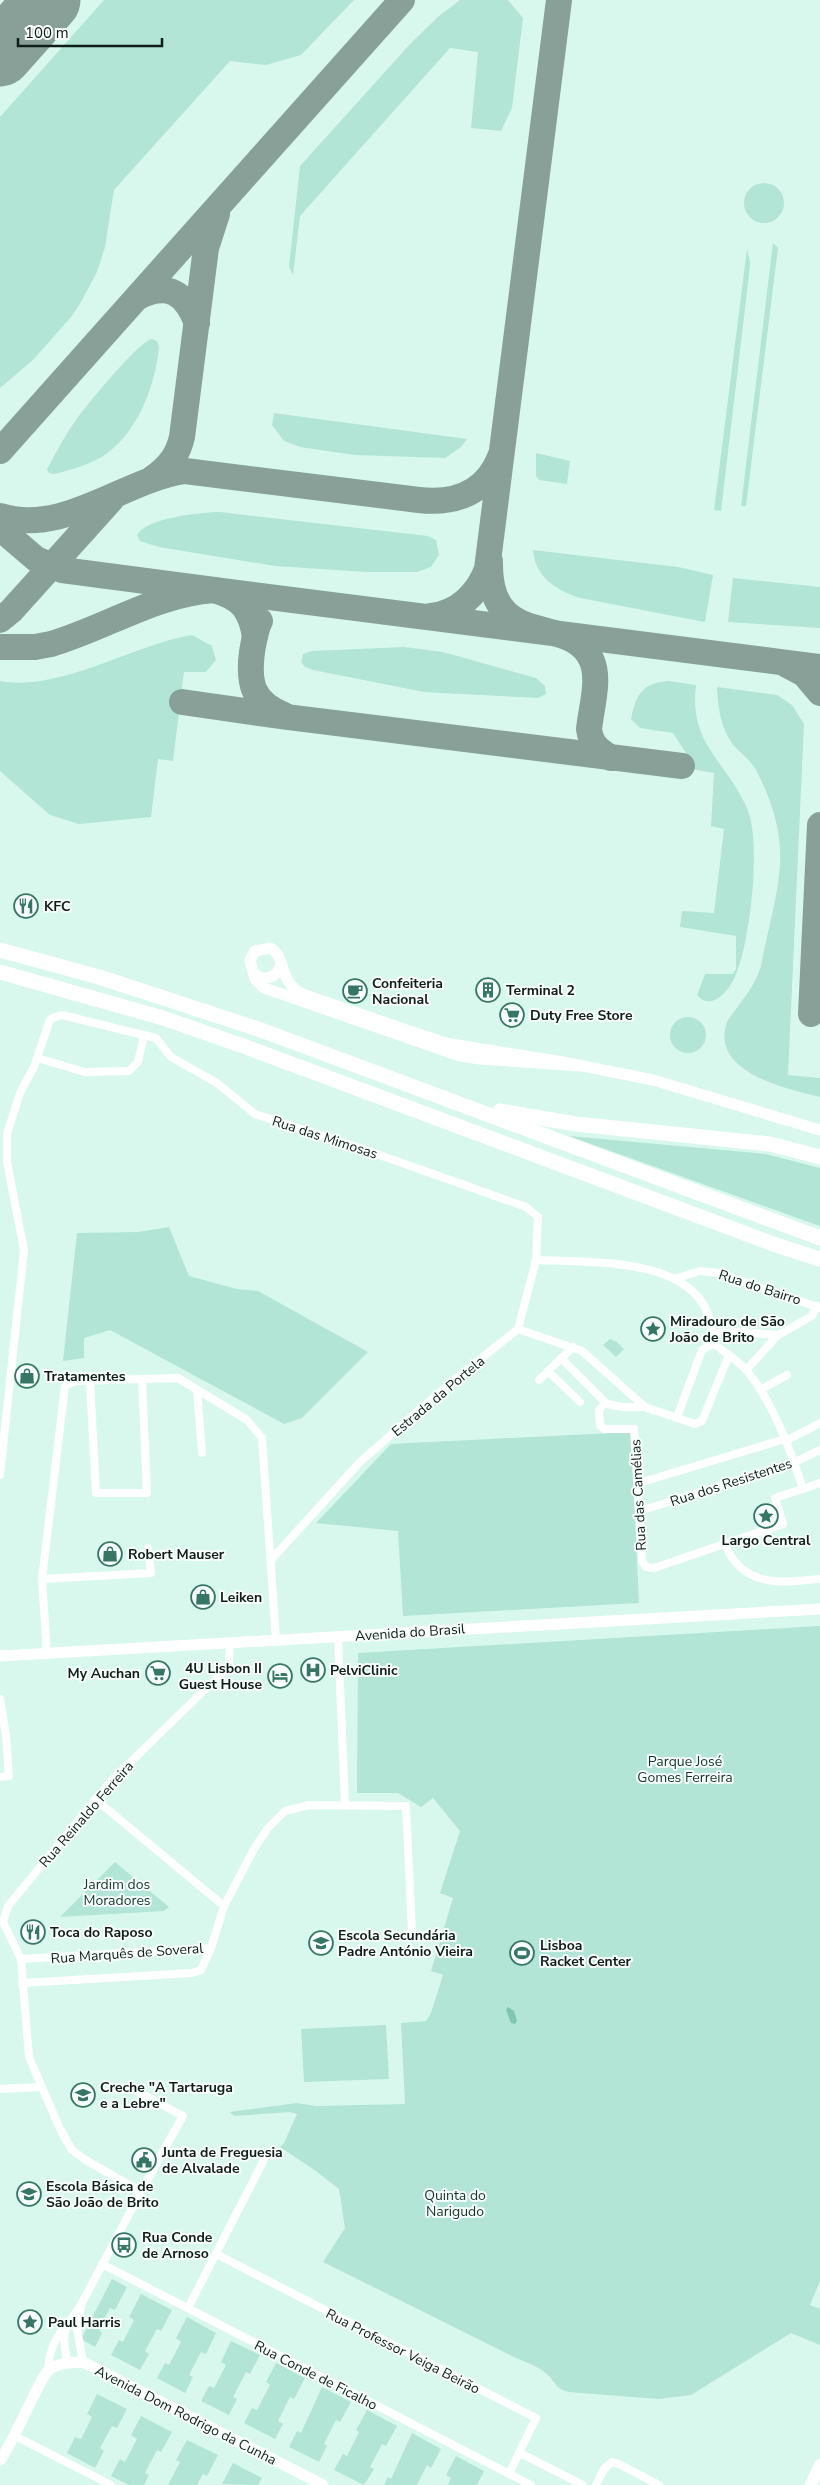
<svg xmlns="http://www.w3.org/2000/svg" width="820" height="2485" font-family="'Nunito Sans',sans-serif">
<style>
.green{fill:#b2e5d5}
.water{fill:#80c5b0}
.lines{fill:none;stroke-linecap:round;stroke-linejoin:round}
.taxiway{stroke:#88a098;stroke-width:26}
.runway{stroke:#88a098;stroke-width:65}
.street{stroke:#fff;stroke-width:8}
.secondary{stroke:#fff;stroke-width:11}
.primary{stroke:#fff;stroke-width:12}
.highway{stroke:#fff;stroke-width:15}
.labels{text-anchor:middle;stroke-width:4;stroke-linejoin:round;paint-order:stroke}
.poi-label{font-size:14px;font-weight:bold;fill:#111d19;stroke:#f8fefc;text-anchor:start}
.street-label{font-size:14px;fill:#111d19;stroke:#f8fefc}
.park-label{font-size:14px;fill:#15362d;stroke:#f8fefc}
</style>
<rect width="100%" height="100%" fill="#d8f8ed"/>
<!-- green -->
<g class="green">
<polygon points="104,0 354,0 301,55 266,65 230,61 114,190 105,247 97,272 81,302 71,317 33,360 0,388 0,117"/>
<polygon points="460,0 508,0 523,18 512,108 501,131 471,128 478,52 450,48 300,216 293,275 289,267 300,166 411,43 439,16"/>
<circle cx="764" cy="203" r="20"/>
<polygon points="773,243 778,248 746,506 741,506"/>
<polygon points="747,249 750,262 749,275 721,511 714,510"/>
<path d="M152 339 157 341 159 346C156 384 138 432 106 454 91 465 72 469 55 474L49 473 47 469C56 453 65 435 76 420 86 406 139 341 152 339Z"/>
<polygon points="274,413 467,439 461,447 445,458 354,455 300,447 284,441 272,425"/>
<polygon points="536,453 570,461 567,484 539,480 536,476"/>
<path d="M220 512 428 536 436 540 439 555 431 567 417 572H366L275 566 159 547 140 541 137 535C145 518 202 512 220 512Z"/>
<path d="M533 550 678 567 713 575 705 622 580 598C556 590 535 577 533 550Z"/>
<polygon points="733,578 820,587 820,628 728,622"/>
<path d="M192 635 212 646 216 660 206 672H184L173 761 158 759 151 817 79 824 50 815 0 771V681C60 692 132 645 192 635Z"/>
<polygon points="404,647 443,652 536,678 545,686 546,694 538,698 424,692 313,670 305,667 301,662 303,654 312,651"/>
<path d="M668 681 696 685C689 745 725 759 747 808 762 842 750 946 734 979 727 993 710 1011 697 995L705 974H733L736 969V936L680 927 682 911 714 913 724 829 711 826 714 773 685 768 686 753 673 733 640 728 631 719C636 695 642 683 668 681Z"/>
<path d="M717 687 777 695 792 705 804 724 788 1075 820 1078V1097C787 1089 709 1072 727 1022 729 1017 735 1011 738 1006 748 993 756 982 761 966 767 932 782 884 780 850 779 822 769 795 756 770 751 761 743 755 736 748 721 731 718 709 717 687Z"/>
<circle cx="688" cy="1035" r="18"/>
<polygon points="569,1136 766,1154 820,1168 820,1226"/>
<polygon points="169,1227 189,1276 237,1289 258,1291 368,1352 302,1418 284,1424 110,1330 84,1338 84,1358 63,1361 77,1233 138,1232"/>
<polygon points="610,1339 617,1342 624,1349 616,1357 603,1345"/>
<polygon points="631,1432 639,1603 403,1616 398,1531 316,1523 391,1444"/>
<path d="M820 1626V2281L810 2305 820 2309V2345L791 2333 691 2395 658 2399 568 2392C557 2389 556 2384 549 2376 540 2367 528 2363 516 2358L323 2262 345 2228 339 2189 313 2169 280 2147 284 2143 297 2114 290 2112 234 2116 230 2112 297 2103 316 2106 405 2104 401 2023 426 2021 431 2013 443 1975 431 1971 453 1898 440 1893 460 1831 433 1798 421 1807 398 1793H357L358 1653Z"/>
<polygon points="115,1862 169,1907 164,1911 60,1917"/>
<polygon points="386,2025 389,2079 304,2082 301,2029"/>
<polygon points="112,2279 127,2287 115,2310 110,2308 99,2330 102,2333 95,2347 81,2339"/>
<polygon points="141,2294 172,2310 161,2331 157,2329 145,2351 149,2354 140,2370 111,2355 119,2340 123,2342 134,2320 129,2317"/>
<polygon points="187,2317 216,2333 206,2354 201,2352 189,2375 193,2377 185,2393 157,2378 165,2363 169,2365 181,2342 176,2338"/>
<polygon points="231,2341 260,2355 250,2374 246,2372 233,2397 237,2399 229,2415 201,2401 209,2386 214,2388 226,2365 221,2362"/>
<polygon points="276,2363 305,2378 294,2399 290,2397 278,2421 283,2424 275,2439 244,2423 252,2408 257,2410 270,2385 266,2382"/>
<polygon points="322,2387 351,2402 340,2422 336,2420 324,2444 327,2446 319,2462 289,2447 297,2431 301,2433"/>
<polygon points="97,2394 127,2409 117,2428 112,2426 100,2448 104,2451 95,2468 67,2453 75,2437 81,2439 92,2417 87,2414"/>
<polygon points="367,2410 397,2426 386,2446 382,2444 370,2467 374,2469 364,2485 334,2470 343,2454 347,2456 359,2432 356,2430"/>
<polygon points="141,2416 172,2432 161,2452 157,2450 145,2473 149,2475 144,2485 129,2485 111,2476 120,2459 125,2462 137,2439 131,2435"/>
<polygon points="412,2433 441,2449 431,2468 427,2465 417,2485 384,2485 388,2477 391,2479"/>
<polygon points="187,2440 218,2455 207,2476 203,2474 197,2485 168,2485 180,2462 176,2460"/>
<polygon points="456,2456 484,2471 477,2485 448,2485 451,2478 446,2475"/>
<polygon points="233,2463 262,2478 258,2485 222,2484"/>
</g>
<!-- water -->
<polygon class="water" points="508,2007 514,2011 517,2021 515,2024 511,2023 506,2010"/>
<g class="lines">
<!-- taxiway -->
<g class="taxiway">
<path d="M138 297C169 282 185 293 197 323"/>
<polyline points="0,451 402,0"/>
<path d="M153 478C169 467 178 455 182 437L206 248 217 214"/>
<path d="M0 516C65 536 123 480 185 471L419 500C455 504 486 493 500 457"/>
<path d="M0 528 36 559 62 570 214 590C241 598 250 608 255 636"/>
<path d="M490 561C488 654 572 611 592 661 600 680 591 709 589 729 591 745 599 750 611 758"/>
<path d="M431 616C458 613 478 594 487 569L559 0"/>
<polyline points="0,620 11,611 111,500"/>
<path d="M260 621C255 631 254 641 252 652 248 683 252 702 284 715"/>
<path d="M0 647H35L51 644C106 628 155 594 214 590L820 667"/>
<polyline points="787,665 804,674 820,693"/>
<polyline points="182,702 287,717 682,766"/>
<polyline points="811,1014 820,825"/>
</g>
<!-- runway -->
<polyline class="runway" points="0,54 48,0"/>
<!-- street -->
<g class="street">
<polyline points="37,1058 85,1072 129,1071 138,1062 144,1035"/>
<path d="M536 1260C597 1263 717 1255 712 1344"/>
<polyline points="674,1279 700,1271 718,1273 820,1308"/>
<polyline points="518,1329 582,1351 645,1407 695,1424 702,1421 729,1355"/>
<polyline points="713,1333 741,1332 778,1335 812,1316 817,1306"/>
<path d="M712 1344 717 1346C727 1354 738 1361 747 1371 773 1402 791 1451 803 1489"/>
<polyline points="561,1358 607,1404 622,1407 645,1407"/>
<polyline points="746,1370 778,1335"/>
<polyline points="548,1371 580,1402"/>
<polyline points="539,1380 573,1347"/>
<polyline points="90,1381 96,1493 147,1493 142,1379"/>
<polyline points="197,1390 202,1453"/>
<polyline points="760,1390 787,1375"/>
<polyline points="607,1404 604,1404 599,1410 600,1425 604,1429 634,1429 642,1561 646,1567 654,1568 783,1524 775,1498 820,1483"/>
<polyline points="677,1417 702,1350 712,1344"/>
<polyline points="786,1441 820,1423"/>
<polyline points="0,1475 24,1250 7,1162 7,1134 20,1093 34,1067 49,1022 52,1018 62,1015 156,1038 171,1057 217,1083 255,1114 357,1147 526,1207 538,1217 536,1260 518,1329 447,1386 360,1462 271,1560"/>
<polyline points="639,1483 785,1439"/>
<polyline points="640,1511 795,1462 820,1450"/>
<path d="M724 1543C743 1588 780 1583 820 1579"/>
<polyline points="42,1579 151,1573 148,1548"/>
<polyline points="338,1637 345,1804"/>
<polyline points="47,1654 42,1579 65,1386 75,1381 178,1378 247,1420 262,1438 276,1640"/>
<polyline points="0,1699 6,1735 9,1776 0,1777"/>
<polyline points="95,1799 224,1906"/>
<polyline points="3,1922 8,1906 110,1782 224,1671 229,1664 230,1643"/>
<polyline points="3,1922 21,1959 29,2057 60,2129 72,2150 87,2161 140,2191"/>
<polyline points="21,1959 211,1948"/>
<polyline points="22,1983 192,1973 201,1970 211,1948 224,1906 255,1847 268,1828 285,1811 309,1805 406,1806 412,1933"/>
<polyline points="0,2089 41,2087"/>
<polyline points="216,2254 536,2418 509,2474"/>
<polyline points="102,2264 531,2485"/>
<polyline points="81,2307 77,2329 83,2362"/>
<polyline points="188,2308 264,2160"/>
<polyline points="66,2327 64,2340 67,2363"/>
<path d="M48 2370C51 2332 67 2331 83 2301 116 2239 148 2177 183 2116L133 2089"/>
<polyline points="15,2436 111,2485"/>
<polyline points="520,2453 583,2485"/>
<polyline points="596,2485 604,2469 612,2462 621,2465 659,2485"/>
</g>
<!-- secondary -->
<g class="secondary">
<path d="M253 972C263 983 278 978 281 964"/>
<path d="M581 1066 480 1059 460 1056 264 988 255 979 250 960 255 951 270 948C288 957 276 979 302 994L445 1043 563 1062 653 1080 820 1130"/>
<polyline points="0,1656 820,1609"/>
<path d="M0 2460C13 2444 40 2376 50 2369 59 2363 71 2362 83 2362L323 2485"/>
</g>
<!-- primary -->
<polyline class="primary" points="811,2485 820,2465"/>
<!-- highway -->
<g class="highway">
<polyline points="0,950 99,977 261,1030 820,1238"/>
<polyline points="0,972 163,1018 246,1047 779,1246 820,1259"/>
<polyline points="500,1111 576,1124 770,1144 820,1157"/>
</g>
</g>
<!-- icons -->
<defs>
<g id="restaurant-ring" transform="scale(1.25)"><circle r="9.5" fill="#f8fefc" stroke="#357665" stroke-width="1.5"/><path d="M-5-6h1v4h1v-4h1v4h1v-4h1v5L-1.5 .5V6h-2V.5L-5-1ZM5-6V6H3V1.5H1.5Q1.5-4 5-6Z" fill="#357665"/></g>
<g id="building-ring" transform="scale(1.25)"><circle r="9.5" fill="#f8fefc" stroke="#357665" stroke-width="1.5"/><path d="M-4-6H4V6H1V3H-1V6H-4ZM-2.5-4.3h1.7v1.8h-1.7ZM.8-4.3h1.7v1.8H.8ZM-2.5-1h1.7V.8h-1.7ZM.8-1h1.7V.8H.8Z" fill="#357665"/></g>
<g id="cafe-ring" transform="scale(1.25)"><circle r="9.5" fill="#f8fefc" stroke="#357665" stroke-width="1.5"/><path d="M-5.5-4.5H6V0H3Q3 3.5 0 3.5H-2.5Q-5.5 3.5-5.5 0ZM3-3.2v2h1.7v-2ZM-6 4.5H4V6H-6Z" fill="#357665"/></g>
<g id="supermarket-ring" transform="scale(1.25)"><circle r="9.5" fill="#f8fefc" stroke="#357665" stroke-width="1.5"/><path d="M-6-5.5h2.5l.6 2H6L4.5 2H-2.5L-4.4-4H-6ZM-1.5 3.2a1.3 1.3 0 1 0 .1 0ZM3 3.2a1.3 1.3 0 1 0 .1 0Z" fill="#357665"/></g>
<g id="sight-ring" transform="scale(1.25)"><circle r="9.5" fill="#f8fefc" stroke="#357665" stroke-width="1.5"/><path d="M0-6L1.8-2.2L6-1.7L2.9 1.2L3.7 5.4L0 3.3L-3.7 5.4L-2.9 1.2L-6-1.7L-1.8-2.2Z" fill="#357665"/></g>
<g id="shop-ring" transform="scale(1.25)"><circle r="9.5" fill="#f8fefc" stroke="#357665" stroke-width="1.5"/><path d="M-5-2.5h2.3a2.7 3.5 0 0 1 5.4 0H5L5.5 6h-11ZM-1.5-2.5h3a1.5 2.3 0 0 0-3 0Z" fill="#357665"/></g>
<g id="hospital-ring" transform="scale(1.25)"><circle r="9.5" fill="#f8fefc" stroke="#357665" stroke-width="1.5"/><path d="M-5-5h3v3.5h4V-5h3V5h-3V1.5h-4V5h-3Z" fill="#357665"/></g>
<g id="hotel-ring" transform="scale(1.25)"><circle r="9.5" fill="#f8fefc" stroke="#357665" stroke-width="1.5"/><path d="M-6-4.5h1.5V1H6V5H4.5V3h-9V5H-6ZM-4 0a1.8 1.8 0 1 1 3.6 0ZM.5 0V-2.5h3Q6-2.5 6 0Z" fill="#357665"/></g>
<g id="school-ring" transform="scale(1.25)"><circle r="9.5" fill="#f8fefc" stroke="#357665" stroke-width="1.5"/><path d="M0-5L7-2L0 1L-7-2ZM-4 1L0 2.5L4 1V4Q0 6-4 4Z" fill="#357665"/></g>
<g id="stadium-ring" transform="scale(1.25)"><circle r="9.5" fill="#f8fefc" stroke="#357665" stroke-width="1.5"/><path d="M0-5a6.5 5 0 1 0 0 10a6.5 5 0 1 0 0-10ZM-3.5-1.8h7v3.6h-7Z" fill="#357665"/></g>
<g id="civic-ring" transform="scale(1.25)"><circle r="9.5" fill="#f8fefc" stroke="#357665" stroke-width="1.5"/><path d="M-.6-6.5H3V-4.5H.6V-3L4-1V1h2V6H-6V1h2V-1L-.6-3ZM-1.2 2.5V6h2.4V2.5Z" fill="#357665"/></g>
<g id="bus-ring" transform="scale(1.25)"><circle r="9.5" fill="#f8fefc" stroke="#357665" stroke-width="1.5"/><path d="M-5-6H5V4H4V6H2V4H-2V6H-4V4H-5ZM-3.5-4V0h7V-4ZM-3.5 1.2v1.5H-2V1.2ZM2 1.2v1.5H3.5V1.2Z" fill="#357665"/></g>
</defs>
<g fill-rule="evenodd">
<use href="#restaurant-ring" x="26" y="906"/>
<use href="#building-ring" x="488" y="990"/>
<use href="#cafe-ring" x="355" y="991"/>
<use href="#supermarket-ring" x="512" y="1015"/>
<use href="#sight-ring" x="653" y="1329"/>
<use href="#shop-ring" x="27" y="1376"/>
<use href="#sight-ring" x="766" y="1516"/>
<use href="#shop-ring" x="110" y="1554"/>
<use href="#shop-ring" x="203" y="1597"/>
<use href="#hospital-ring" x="313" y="1670"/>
<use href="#supermarket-ring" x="158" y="1673"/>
<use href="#hotel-ring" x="280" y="1676"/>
<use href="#restaurant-ring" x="33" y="1932"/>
<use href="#school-ring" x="321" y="1943"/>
<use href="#stadium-ring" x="522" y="1953"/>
<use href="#school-ring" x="83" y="2095"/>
<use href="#civic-ring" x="144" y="2160"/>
<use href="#school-ring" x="29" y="2194"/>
<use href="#bus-ring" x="124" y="2245"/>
<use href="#sight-ring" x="30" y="2322"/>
</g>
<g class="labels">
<!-- poi labels -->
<g class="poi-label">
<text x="44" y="911">KFC</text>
<text x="372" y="988">Confeiteria<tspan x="372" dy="16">Nacional</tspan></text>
<text x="506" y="995">Terminal 2</text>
<text x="530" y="1020">Duty Free Store</text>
<text x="670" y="1326">Miradouro de São<tspan x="670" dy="16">João de Brito</tspan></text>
<text x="44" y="1381">Tratamentes</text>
<text x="766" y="1545" text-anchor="middle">Largo Central</text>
<text x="128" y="1559">Robert Mauser</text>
<text x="220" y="1602">Leiken</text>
<text x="262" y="1673" text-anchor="end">4U Lisbon II<tspan x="262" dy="16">Guest House</tspan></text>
<text x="330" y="1675">PelviClinic</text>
<text x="140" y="1678" text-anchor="end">My Auchan</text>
<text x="50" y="1937">Toca do Raposo</text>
<text x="338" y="1940">Escola Secundária<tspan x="338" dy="16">Padre António Vieira</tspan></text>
<text x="540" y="1950">Lisboa<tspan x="540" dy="16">Racket Center</tspan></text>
<text x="100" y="2092">Creche "A Tartaruga<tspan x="100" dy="16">e a Lebre"</tspan></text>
<text x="162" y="2157">Junta de Freguesia<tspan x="162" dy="16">de Alvalade</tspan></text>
<text x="46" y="2191">Escola Básica de<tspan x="46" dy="16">São João de Brito</tspan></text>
<text x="142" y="2242">Rua Conde<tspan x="142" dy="16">de Arnoso</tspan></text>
<text x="48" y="2327">Paul Harris</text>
</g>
<!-- street labels -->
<g class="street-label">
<text transform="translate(325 1137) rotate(18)" y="5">Rua das Mimosas</text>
<text transform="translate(760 1287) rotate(18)" y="5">Rua do Bairro</text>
<text transform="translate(438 1396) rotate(-40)" y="5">Estrada da Portela</text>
<text transform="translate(731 1482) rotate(-18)" y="5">Rua dos Resistentes</text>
<text transform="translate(638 1495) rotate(-93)" y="5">Rua das Camélias</text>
<text transform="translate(410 1632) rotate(-4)" y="5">Avenida do Brasil</text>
<text transform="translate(86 1814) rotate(-49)" y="5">Rua Reinaldo Ferreira</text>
<text transform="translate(127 1953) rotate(-4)" y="5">Rua Marquês de Soveral</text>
<text transform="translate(403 2351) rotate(27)" y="5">Rua Professor Veiga Beirão</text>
<text transform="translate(316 2375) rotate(27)" y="5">Rua Conde de Ficalho</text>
<text transform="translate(186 2415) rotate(27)" y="5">Avenida Dom Rodrigo da Cunha</text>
</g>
<!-- park labels -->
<g class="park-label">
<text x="685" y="1766">Parque José<tspan x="685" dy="16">Gomes Ferreira</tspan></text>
<text x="117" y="1889">Jardim dos<tspan x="117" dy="16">Moradores</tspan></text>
<text x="455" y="2200">Quinta do<tspan x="455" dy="16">Narigudo</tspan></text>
</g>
</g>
<!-- scale -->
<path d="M18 38v8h144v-8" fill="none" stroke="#111d19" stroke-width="2.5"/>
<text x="25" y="38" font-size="15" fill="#111d19" stroke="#f8fefc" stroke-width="4" paint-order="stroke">100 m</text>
</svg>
